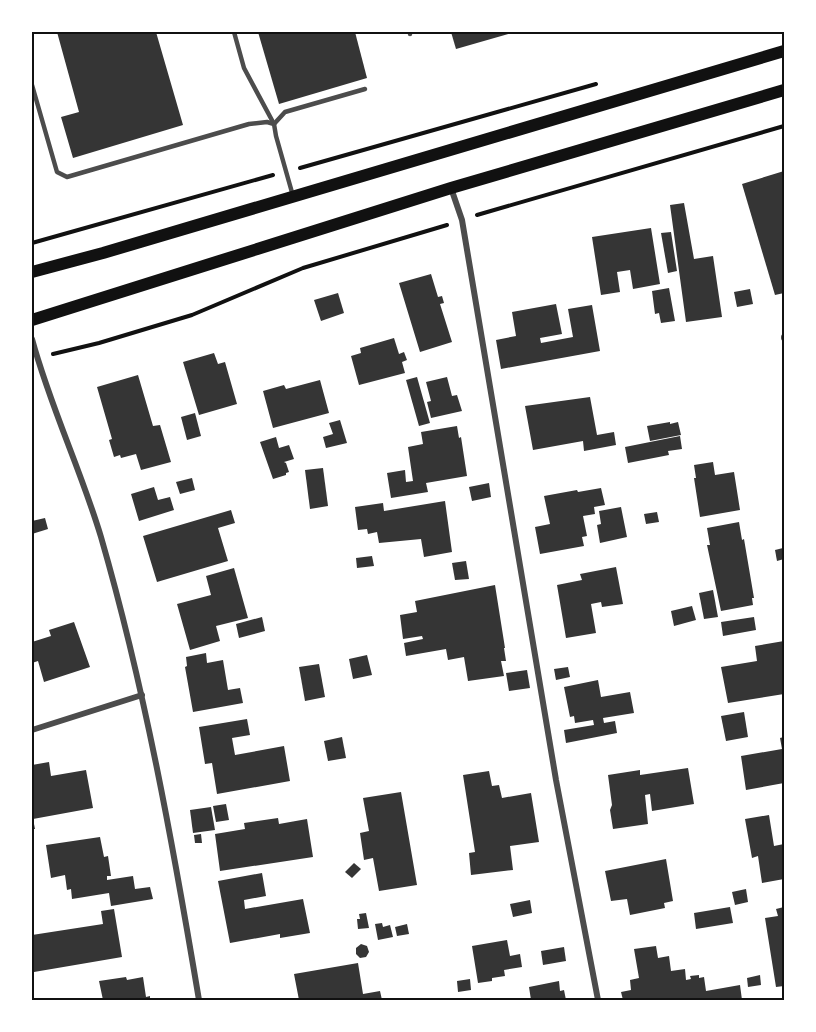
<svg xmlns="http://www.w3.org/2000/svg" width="816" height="1032" font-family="'Space Grotesk',sans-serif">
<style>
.building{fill:#353535}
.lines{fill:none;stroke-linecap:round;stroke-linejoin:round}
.path{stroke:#111;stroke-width:4}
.service{stroke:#4c4c4c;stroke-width:4.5}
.minor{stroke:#4c4c4c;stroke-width:6}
.secondary{stroke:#111;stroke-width:12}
.neatline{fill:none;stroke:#111;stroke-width:2}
</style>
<rect width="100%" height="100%" fill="#fff"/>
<!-- building -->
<g class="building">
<polygon points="57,32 156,32 183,125 73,158 61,117 79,112"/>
<polygon points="258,32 355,32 367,78 279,104"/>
<polygon points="451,32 515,32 456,49"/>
<polygon points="784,171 784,293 775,295 742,184"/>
<polygon points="684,203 694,259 713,256 722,317 686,322 670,205"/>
<polygon points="651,228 660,284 633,289 630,270 617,272 620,292 601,295 592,237"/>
<polygon points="671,232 677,271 668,273 661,233"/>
<polygon points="431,274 438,297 442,296 444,303 440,304 452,342 420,352 399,283"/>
<polygon points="669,288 675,321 661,323 659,313 655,314 652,291"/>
<polygon points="750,289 753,304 737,307 734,292"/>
<polygon points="338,293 344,313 321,321 314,300"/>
<polygon points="556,304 562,334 540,338 541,343 573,337 568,309 592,305 600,351 501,369 496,340 516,336 512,312"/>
<polygon points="394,338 399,354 404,352 407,360 402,362 405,373 359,385 351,356 361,353 360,348"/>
<polygon points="214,353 218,364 225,362 237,404 199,415 183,362"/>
<polygon points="138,375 153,426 160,425 171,462 141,470 136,454 121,458 120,455 114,457 109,440 112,439 97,387"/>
<polygon points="417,377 430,423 419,426 406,380"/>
<polygon points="447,377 452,396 457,395 462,411 431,418 427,402 431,401 426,382"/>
<polygon points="320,380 329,413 273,428 263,391 284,385 286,389"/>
<polygon points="590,397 597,435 614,432 616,445 584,451 583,441 533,450 525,406"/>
<polygon points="195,413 201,436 187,440 181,417"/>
<polygon points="340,420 347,443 326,448 323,437 333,434 329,423"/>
<polygon points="670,422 670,424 678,422 681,435 650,441 647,426"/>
<polygon points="457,426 459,438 461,437 467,476 426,483 428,492 391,498 387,473 405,470 406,482 413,481 408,447 423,444 421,432"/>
<polygon points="680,436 682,449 668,451 669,455 628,463 625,447"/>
<polygon points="276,437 279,448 289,445 294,459 284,462 286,463 289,472 286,473 286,475 273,479 260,442"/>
<polygon points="713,462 715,475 734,472 740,510 700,517 694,478 696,478 694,465"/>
<polygon points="323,468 328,506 310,509 305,470"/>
<polygon points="192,478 195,490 180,494 176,482"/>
<polygon points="489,483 491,497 472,501 469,487"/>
<polygon points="154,487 158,500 170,497 174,510 139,521 131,494"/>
<polygon points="601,488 605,505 594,507 595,514 583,516 587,536 582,537 584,546 540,554 535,527 550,524 544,496 577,490 578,492"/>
<polygon points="445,501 452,552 424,557 421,539 379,543 377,532 368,534 367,529 358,530 355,507 383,503 384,511"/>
<polygon points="621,507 627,537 600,543 597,525 601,524 599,511"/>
<polygon points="231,510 235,523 218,528 228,561 157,582 143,536"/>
<polygon points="657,512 659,522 646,524 644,514"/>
<polygon points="45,518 48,529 32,534 32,521"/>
<polygon points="739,522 742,540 744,539 754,598 752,598 753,605 721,611 707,545 710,545 707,528"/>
<polygon points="783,548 784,559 777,561 775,550"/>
<polygon points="372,556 374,566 357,568 356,558"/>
<polygon points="466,561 469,579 455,580 452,563"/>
<polygon points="616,567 623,604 602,607 601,602 591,604 596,633 566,638 557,585 582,580 580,574"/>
<polygon points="234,568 248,618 216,626 220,641 190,650 177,604 211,595 206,576"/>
<polygon points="495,585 505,648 504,648 506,661 501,661 504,676 468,681 464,657 448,660 446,649 406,656 404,643 423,639 422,636 403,639 400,615 417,612 415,601"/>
<polygon points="713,590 718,617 704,619 699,593"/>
<polygon points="692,606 696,620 674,626 671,611"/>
<polygon points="262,617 265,631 239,638 236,624"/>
<polygon points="754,617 756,630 723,636 721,622"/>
<polygon points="74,622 90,667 44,682 38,661 32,663 32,642 51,636 49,630"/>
<polygon points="784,641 784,694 728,703 721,667 757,661 755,646"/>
<polygon points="206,653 207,663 223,660 228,690 240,688 243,703 193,712 185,667 187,666 186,657"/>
<polygon points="367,655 372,675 353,679 349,659"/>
<polygon points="319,664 325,697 305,701 299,667"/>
<polygon points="568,667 570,677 556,680 554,669"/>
<polygon points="527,670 530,688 509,691 506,673"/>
<polygon points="598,680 601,697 630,692 634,713 603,718 604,723 615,721 617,733 566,743 564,730 594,725 593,720 575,723 574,716 570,717 564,687"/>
<polygon points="744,712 748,737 726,741 721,716"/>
<polygon points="247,719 250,735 232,738 235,755 284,746 290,781 217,794 212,763 205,764 199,727"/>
<polygon points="342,737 346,758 328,761 324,741"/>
<polygon points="784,737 784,783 746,790 741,756 782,749 780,738"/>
<polygon points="49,762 51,776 86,770 93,808 33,819 35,829 32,829 32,765"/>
<polygon points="688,768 694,804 652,811 650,794 645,795 648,824 613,829 610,810 612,805 608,775 640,770 640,775"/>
<polygon points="489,771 492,786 499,785 502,798 531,793 539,842 510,846 513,870 471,875 469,853 475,852 463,775"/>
<polygon points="401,792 417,885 379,891 373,858 364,860 360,833 369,831 363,798"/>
<polygon points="226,804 229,820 216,822 213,806"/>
<polygon points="211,807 215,830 193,833 190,810"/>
<polygon points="769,815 774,846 784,844 784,879 762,883 758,856 752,858 745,819"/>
<polygon points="278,818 279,824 307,819 313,857 220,871 215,834 245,829 244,823"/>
<polygon points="201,834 202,843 195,843 194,835"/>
<polygon points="100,837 104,857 108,856 111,876 107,876 107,880 133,876 135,889 150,887 153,899 111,906 109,893 72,899 71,889 67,890 65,875 51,878 46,845"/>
<polygon points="666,859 673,901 664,903 665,908 630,915 627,899 611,901 605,871"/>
<polygon points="354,863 361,869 352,878 345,872"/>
<polygon points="262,873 266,896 244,900 245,909 303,899 310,933 280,938 280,934 230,943 218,881"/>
<polygon points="746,889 748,902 735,905 732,892"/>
<polygon points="530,900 532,913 513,917 510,904"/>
<polygon points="730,907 733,923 696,929 694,913"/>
<polygon points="784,907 784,986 776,987 765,918 778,916 776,909"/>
<polygon points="114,909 122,957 34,972 32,935 103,924 101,911"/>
<polygon points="366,913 369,928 358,929 357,919 360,919 359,914"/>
<polygon points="382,923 383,927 390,925 393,937 378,940 375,924"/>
<polygon points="407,924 409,934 397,936 395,927"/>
<polygon points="507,940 510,956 520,954 522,967 504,970 505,976 492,978 492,981 478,983 472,946"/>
<polygon points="361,944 367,946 369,952 366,957 360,958 356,954 356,948"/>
<polygon points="656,946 658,958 669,956 671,971 685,969 686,980 691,979 690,976 699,975 699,978 704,977 706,991 740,985 742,1000 623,1000 621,992 631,990 630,980 639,978 634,949"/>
<polygon points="564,947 566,961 543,965 541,951"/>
<polygon points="358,963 363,994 380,991 382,1000 299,1000 294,974"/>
<polygon points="760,975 761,985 748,987 747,978"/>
<polygon points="126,977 127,980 143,977 146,997 150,996 150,1000 103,1000 99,981"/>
<polygon points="470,979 471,990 458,992 457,981"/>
<polygon points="559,981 560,991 564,990 566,1000 531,1000 529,987"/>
</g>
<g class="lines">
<!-- path -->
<g class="path">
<polyline points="300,168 596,84"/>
<polyline points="477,215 784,126"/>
<polyline points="32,243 273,175"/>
<polyline points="53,354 99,343 192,315 303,268 447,225"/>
</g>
<!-- service -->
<g class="service">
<polyline points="234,32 244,68 274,124"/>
<polyline points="410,32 410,34"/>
<polyline points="32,85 57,172 67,177 249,124 267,122 274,124"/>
<polyline points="293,196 276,136 274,124 285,112 365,89"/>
</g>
<!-- minor -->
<g class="minor">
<polyline points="451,188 462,220 556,780 598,1000"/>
<polyline points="784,338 784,337"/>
<path d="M32 339C50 406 81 470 101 537 145 689 173 845 199 1000"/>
<polyline points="32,730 142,695"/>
</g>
<!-- secondary -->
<g class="secondary">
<polyline points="32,272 103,253 784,51"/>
<polyline points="32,320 451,188 784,90"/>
</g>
</g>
<!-- border -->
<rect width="816" height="1032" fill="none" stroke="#ffffff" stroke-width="66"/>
<rect x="33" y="33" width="750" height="966" class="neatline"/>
</svg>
